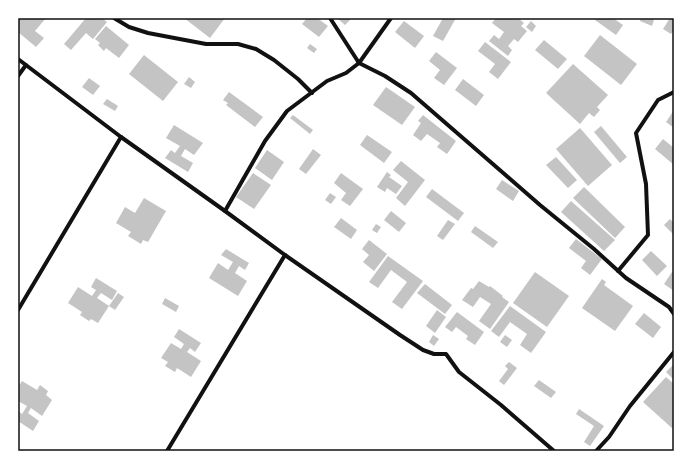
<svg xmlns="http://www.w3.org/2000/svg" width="692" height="469" font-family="Poppins,sans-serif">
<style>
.building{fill:#c4c4c4}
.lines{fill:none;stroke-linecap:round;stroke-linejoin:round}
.minor{stroke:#111;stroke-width:4}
.neatline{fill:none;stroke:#111;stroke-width:1.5}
</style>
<rect width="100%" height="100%" fill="#fff"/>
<!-- building -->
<g class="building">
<polygon points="21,18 46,18 35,31 44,38 36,47 18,32 18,21"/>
<polygon points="86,18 102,18 107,22 93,39 86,33 71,50 64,44"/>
<polygon points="184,18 225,18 210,38"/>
<polygon points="307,18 317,18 328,26 319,37 302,24"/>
<polygon points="337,18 352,18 345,25"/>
<polygon points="443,18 456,18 443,41 433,36"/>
<polygon points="496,18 518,18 524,23 521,26 527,31 518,42 514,39 508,46 512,50 508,56 489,41 494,35 499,39 504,32 492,23"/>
<polygon points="597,18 613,18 623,25 616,35 595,20"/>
<polygon points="641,18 649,18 654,20 652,26 640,21"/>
<polygon points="670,18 674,19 674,30 671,34 663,29"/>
<polygon points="404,21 424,36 415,48 395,32"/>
<polygon points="531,21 536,26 532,32 526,27"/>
<polygon points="106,26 129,45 119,58 106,48 104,51 98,45 100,43 95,39"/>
<polygon points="600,35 637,64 621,85 584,56"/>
<polygon points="544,40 567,59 558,69 535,50"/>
<polygon points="485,42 511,62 498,79 489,72 495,64 478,51"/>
<polygon points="310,44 317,49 314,53 307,48"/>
<polygon points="436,52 457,68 444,85 434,78 440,70 429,61"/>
<polygon points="144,55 178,82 163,101 129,74"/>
<polygon points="573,64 608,95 597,107 600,110 594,117 589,113 580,124 546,93"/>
<polygon points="189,77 195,82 191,88 184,84"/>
<polygon points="89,78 100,86 93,95 82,87"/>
<polygon points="463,79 484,95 476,106 455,90"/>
<polygon points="386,87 415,107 402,125 373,105"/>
<polygon points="229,92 263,117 255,127 226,105 228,103 223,100"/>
<polygon points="107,99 118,106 115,111 103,104"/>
<polygon points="674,110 674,128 666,122"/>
<polygon points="293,115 313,130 310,134 290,118"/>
<polygon points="423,115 456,141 447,154 437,147 440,143 427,134 421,141 413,135 421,123 418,121"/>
<polygon points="174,125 203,143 194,155 185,149 181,156 193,163 188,172 165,158 171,150 175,153 180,146 166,138"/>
<polygon points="601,126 627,157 620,163 594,132"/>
<polygon points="580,128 612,165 588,186 556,149"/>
<polygon points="367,135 392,152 384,163 360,145"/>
<polygon points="663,139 674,148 674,165 655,149"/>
<polygon points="313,149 321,155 306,174 299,169"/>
<polygon points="267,150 284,162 272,180 255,168"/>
<polygon points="556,157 577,180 568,188 546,165"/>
<polygon points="401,161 425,180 405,206 396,198 408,182 393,170"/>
<polygon points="387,172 391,175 389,177 402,186 396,194 387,188 385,192 377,187"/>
<polygon points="253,173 271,185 254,209 236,197"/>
<polygon points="341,173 363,189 350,206 341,200 346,193 334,183"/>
<polygon points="502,180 519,191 513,201 496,189"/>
<polygon points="584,187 625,227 615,238 573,198"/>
<polygon points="432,189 464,213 458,221 426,197"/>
<polygon points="330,193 336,197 331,204 325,200"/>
<polygon points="144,198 166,211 148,242 143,240 141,244 128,236 131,232 116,223 125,207 135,213"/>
<polygon points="571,201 615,240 604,251 561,212"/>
<polygon points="391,211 406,223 399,232 384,220"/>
<polygon points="341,218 357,230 351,239 334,227"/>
<polygon points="670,219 674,223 674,235 664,225"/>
<polygon points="448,220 455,224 443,240 437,236"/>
<polygon points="376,224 381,227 377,233 372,230"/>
<polygon points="475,226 498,242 493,248 471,232"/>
<polygon points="576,239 602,259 590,275 581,268 586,261 569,248"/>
<polygon points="369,240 387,254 374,271 363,262 369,255 362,249"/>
<polygon points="226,249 249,263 245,270 239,266 235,273 247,281 238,296 209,278 218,263 228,270 233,262 221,255"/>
<polygon points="651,251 667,266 657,276 642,260"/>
<polygon points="388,256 423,281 402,309 392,302 407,282 391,270 378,288 369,282"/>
<polygon points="535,272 569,296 547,327 513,303"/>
<polygon points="672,272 674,273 674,291 664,284"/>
<polygon points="96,278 117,291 112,300 101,293 97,298 109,306 98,323 91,319 89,321 80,315 82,312 68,303 78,287 92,296 96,290 91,287"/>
<polygon points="602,279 606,282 604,285 633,306 615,331 582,308"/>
<polygon points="479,281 489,287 490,286 503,296 502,297 509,302 490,329 479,321 491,304 480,297 473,307 462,300 471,288 473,289"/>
<polygon points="425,284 452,305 445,314 417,293"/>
<polygon points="118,293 124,297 115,310 109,306"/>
<polygon points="165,298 179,306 176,312 162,304"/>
<polygon points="510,306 546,332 531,353 520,345 527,334 510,322 499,337 491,331"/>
<polygon points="437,310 446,317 435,333 426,326"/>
<polygon points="457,312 484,332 475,345 466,339 468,336 456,327 452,332 445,327"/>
<polygon points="644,313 661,327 653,338 635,324"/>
<polygon points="179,329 201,343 195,352 190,348 187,352 201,361 191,377 177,368 175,372 165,366 168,362 161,358 171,343 181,349 184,344 174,337"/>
<polygon points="433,335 439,339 434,346 429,342"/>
<polygon points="505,335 512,340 507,347 500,342"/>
<polygon points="509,362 517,368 504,385 499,381 508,369 505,366"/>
<polygon points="674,364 674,380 666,372"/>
<polygon points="666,377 674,384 674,428 673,429 643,402"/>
<polygon points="539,380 556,392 551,398 534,386"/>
<polygon points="22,381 37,390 40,385 48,391 46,395 52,400 42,416 31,408 28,413 39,421 33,431 18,421 18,411 22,414 27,406 18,401 18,387"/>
<polygon points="579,409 604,426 590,446 584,442 594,426 576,414"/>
</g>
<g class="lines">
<!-- minor -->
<g class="minor">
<polyline points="114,18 129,27 148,33 206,44 238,44 256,49 274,60 298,79 312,93"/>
<polyline points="330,18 359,63 385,76 411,93 540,205 594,249 626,278 669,307 674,314"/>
<polyline points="18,59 121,137 225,211 285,255 400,335 423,350 434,354 446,354 459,372 501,405 554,451"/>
<polyline points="18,76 26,65"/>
<polyline points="225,211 265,141 287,111 327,81 346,73 359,63 391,18"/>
<polyline points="618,271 648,235 646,184 636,133 658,100 674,92"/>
<polyline points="18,310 121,137"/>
<polyline points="167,451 285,255"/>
<polyline points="596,451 609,437 630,406 674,352"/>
</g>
</g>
<!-- border -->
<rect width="692" height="469" fill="none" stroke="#ffffff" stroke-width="38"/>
<rect x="19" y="19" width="654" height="431" class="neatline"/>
</svg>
